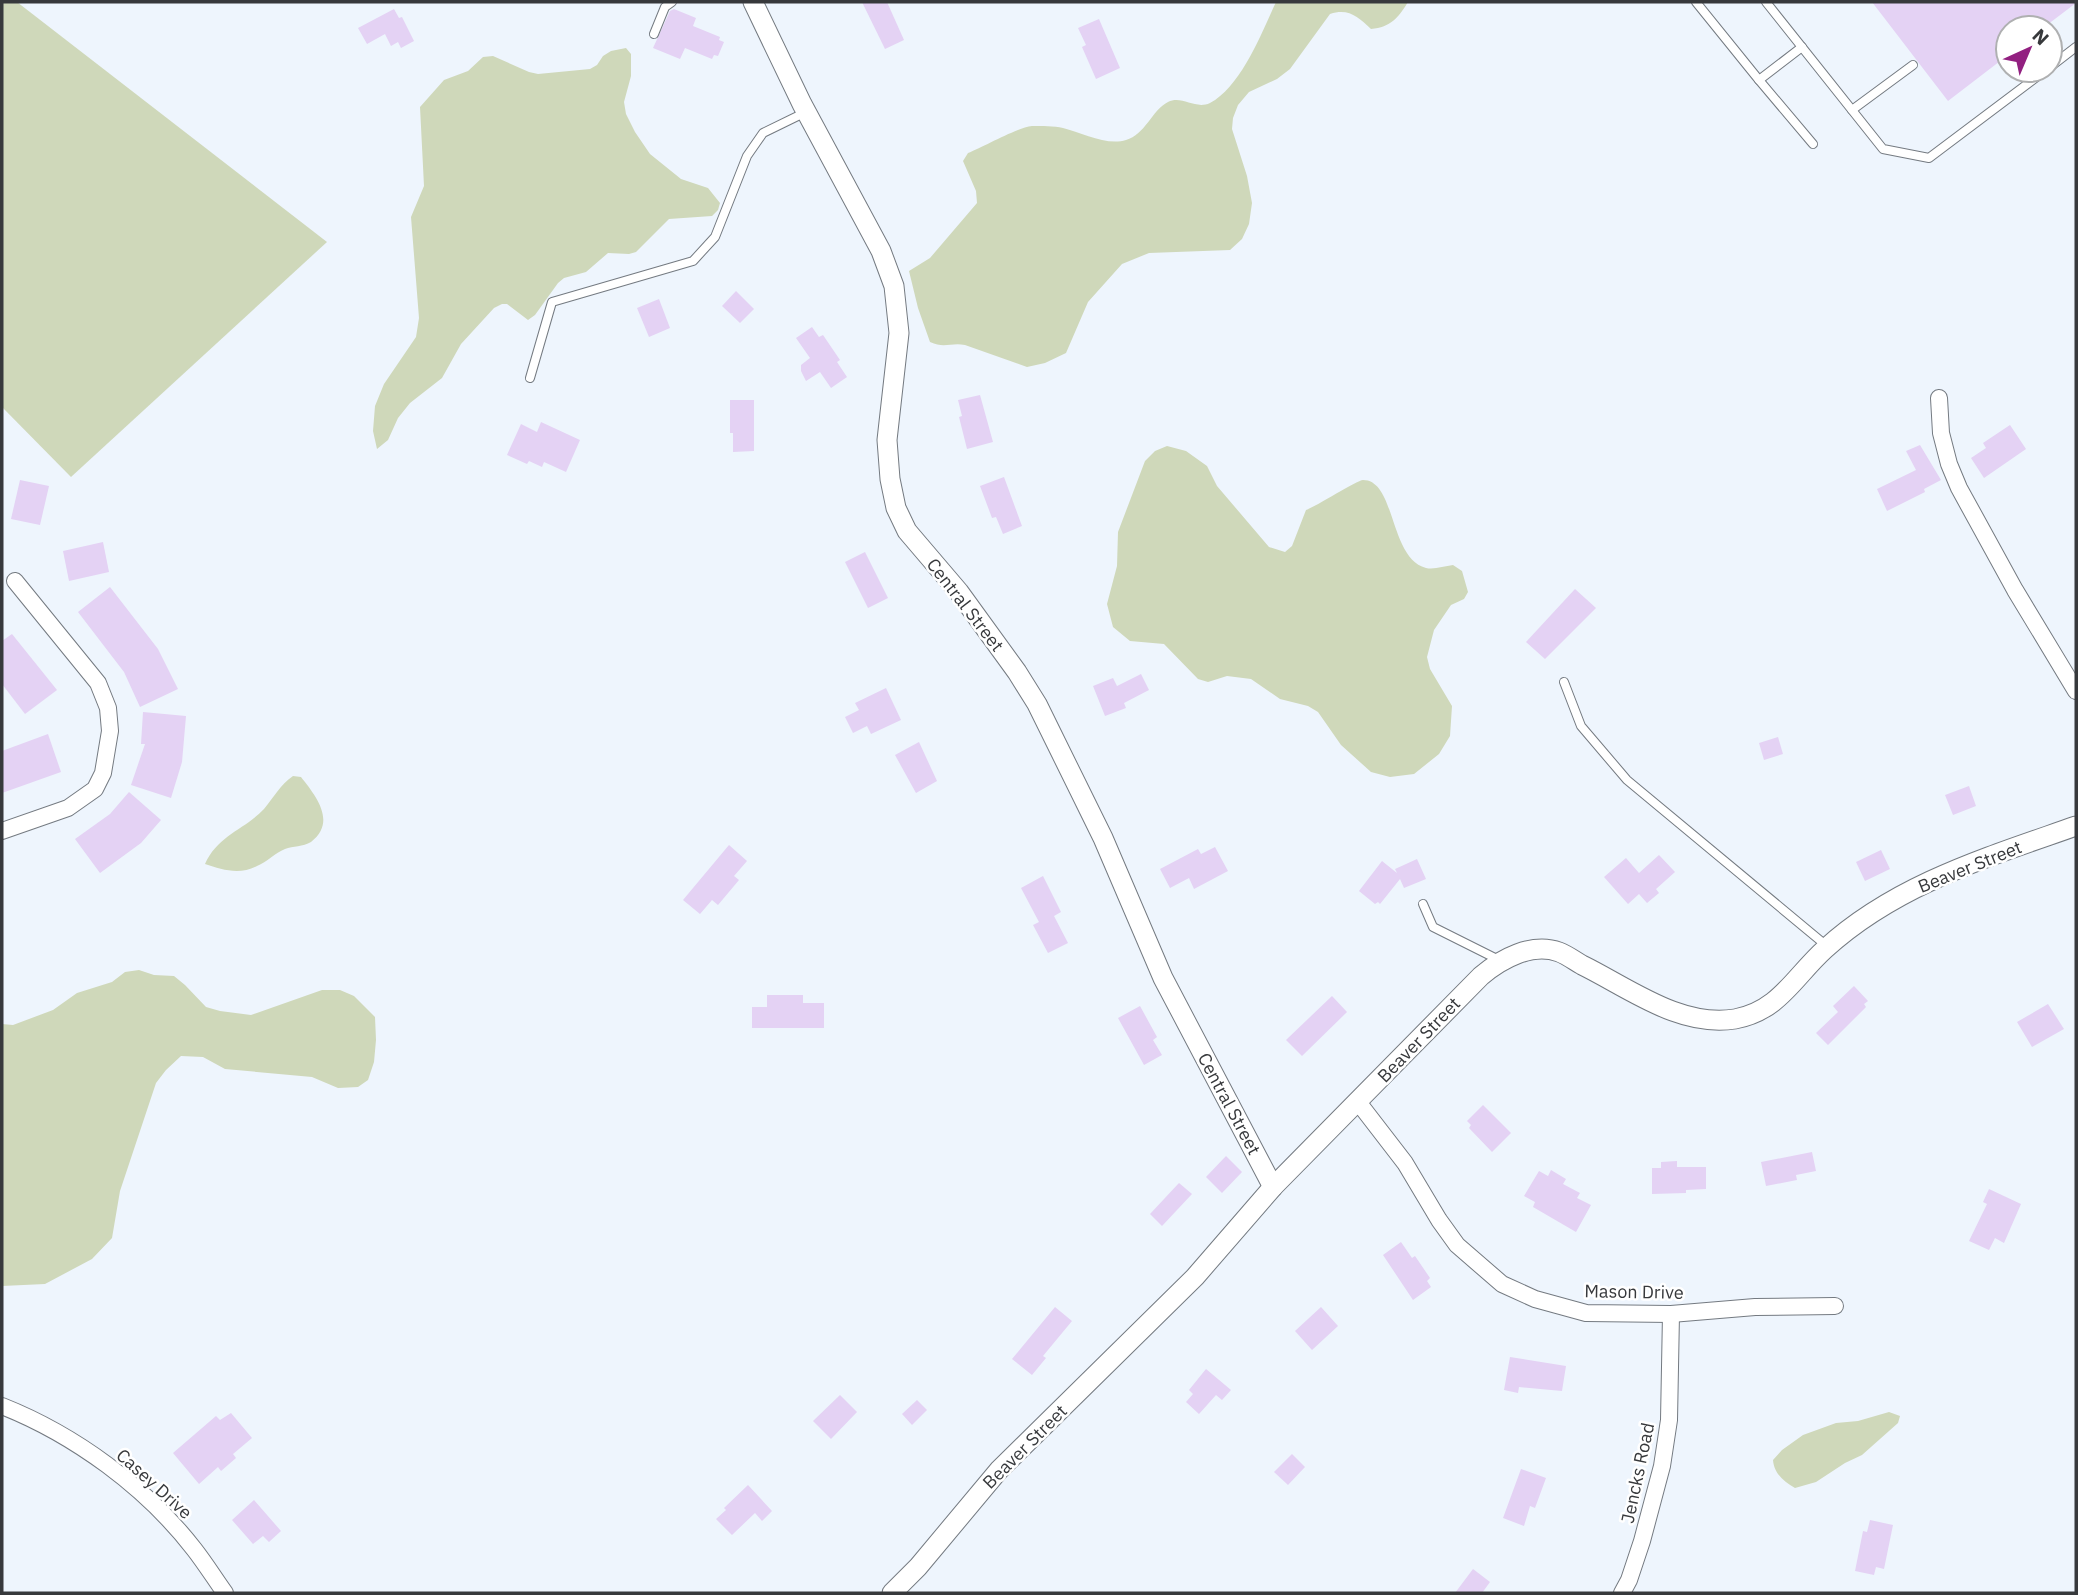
<svg xmlns="http://www.w3.org/2000/svg" width="2078" height="1595" font-family="'IBM Plex Sans',sans-serif">
<style>
.green{fill:#cfd8ba}
.building{fill:#e4d2f4}
.lines{fill:none;stroke-linecap:round;stroke-linejoin:round}
.service-casing{stroke:#747a81;stroke-width:10}
.minor-casing{stroke:#747a81;stroke-width:18}
.tertiary-casing{stroke:#747a81;stroke-width:21}
.service{stroke:#fff;stroke-width:8}
.minor{stroke:#fff;stroke-width:16}
.tertiary{stroke:#fff;stroke-width:19}
.labels{text-anchor:middle;stroke-width:5;stroke-linejoin:round;paint-order:stroke}
.street-label{font-size:18px;fill:#37393c;stroke:#fff}
</style>
<rect width="100%" height="100%" fill="#eef5fd"/>
<!-- green -->
<g class="green">
<polygon points="2,2 17,2 327,242 71,477 2,407"/>
<path d="M1276 2H1408C1398 18 1391 27 1371 29 1358 17 1349 8 1330 14L1290 69 1277 79 1249 92 1238 105 1233 118 1232 129 1247 176 1252 203 1249 224 1242 239 1230 250 1149 253 1122 264 1088 302 1066 353 1045 363 1027 367 965 345C951 342 945 349 930 342L918 308 909 271 930 258 977 203 976 191 963 161 968 153C983 147 1018 127 1032 126 1042 126 1054 126 1063 128 1082 133 1107 146 1126 140 1145 135 1152 110 1168 102 1182 95 1195 110 1210 103 1241 87 1262 32 1276 2Z"/>
<polygon points="626,48 631,54 631,76 624,102 626,114 635,132 650,154 681,179 708,188 720,203 718,210 712,216 669,219 636,252 629,254 608,253 586,272 564,278 558,283 535,315 528,320 507,304 502,304 494,308 461,344 442,378 410,403 398,418 388,440 377,449 373,431 375,406 384,384 416,337 419,318 411,217 424,186 420,107 444,80 468,71 483,57 493,56 529,72 538,74 590,69 597,65 603,56 611,51"/>
<path d="M1167 446 1186 451 1207 466 1217 486 1269 547 1285 552 1292 546 1306 510C1317 506 1357 480 1363 480 1396 480 1389 558 1426 568 1434 570 1444 566 1453 565L1462 571 1468 592 1464 599 1451 605 1434 630 1427 657 1430 669 1452 706 1450 736 1439 754 1414 774 1390 777 1371 772 1341 745 1318 712 1308 706 1280 699 1251 679 1227 676 1208 682 1198 679 1164 644 1130 641 1113 627 1107 604 1117 566 1118 532 1145 461 1155 451Z"/>
<path d="M293 776 301 777C316 796 337 822 311 842 303 847 293 846 285 849 275 853 267 862 257 866 240 875 222 870 205 864 218 835 244 830 264 809 274 797 280 785 293 776Z"/>
<polygon points="139,970 154,975 174,976 185,985 206,1007 220,1011 251,1015 322,990 340,990 354,996 375,1017 376,1040 374,1062 368,1080 358,1087 338,1088 312,1077 225,1069 203,1057 181,1056 166,1070 156,1083 120,1191 112,1238 92,1259 45,1284 2,1286 2,1024 13,1025 53,1010 77,993 112,982 125,972"/>
<path d="M1889 1412 1900 1416 1898 1423 1862 1455 1845 1463 1816 1482 1795 1488C1784 1481 1774 1474 1773 1460L1782 1450 1803 1435 1836 1423 1858 1421Z"/>
</g>
<!-- building -->
<g class="building">
<polygon points="862,2 887,2 904,40 885,49"/>
<polygon points="1872,2 2076,2 2076,3 2043,28 2008,28 2008,55 1948,101"/>
<polygon points="394,9 399,18 402,17 414,41 401,48 398,42 391,46 385,34 367,44 358,28"/>
<polygon points="674,9 696,18 693,26 720,37 719,40 724,42 718,56 714,55 712,59 685,48 680,59 653,48 670,11"/>
<polygon points="1099,19 1120,68 1096,79 1082,47 1086,45 1078,28"/>
<polygon points="736,291 754,309 740,323 722,306"/>
<polygon points="659,299 670,328 649,337 637,308"/>
<polygon points="812,327 819,337 823,335 840,360 837,362 847,377 831,388 820,372 806,381 801,371 801,365 810,358 796,338"/>
<polygon points="980,395 993,442 967,449 959,417 962,416 958,400"/>
<polygon points="730,400 754,400 754,451 733,452 733,433 730,433"/>
<polygon points="541,422 580,440 566,472 544,462 542,467 529,461 527,464 507,455 521,424 537,432"/>
<polygon points="2010,425 2026,449 1984,478 1971,458 1986,448 1983,443"/>
<polygon points="1920,445 1941,480 1924,489 1925,492 1887,511 1877,489 1916,470 1906,451"/>
<polygon points="1004,477 1022,526 1003,534 996,517 992,518 980,486"/>
<polygon points="20,480 49,486 40,525 11,519"/>
<polygon points="103,542 109,572 69,581 63,551"/>
<polygon points="865,552 888,598 868,608 845,562"/>
<polygon points="110,587 158,649 178,689 140,707 124,672 78,612"/>
<polygon points="1575,589 1596,608 1545,659 1526,642"/>
<polygon points="12,634 57,690 25,714 2,684 2,641"/>
<polygon points="1141,674 1149,690 1124,703 1126,708 1105,716 1093,686 1113,678 1117,686"/>
<polygon points="886,688 901,720 871,734 867,726 853,733 845,717 859,710 855,703"/>
<polygon points="143,712 186,716 182,762 171,798 131,785 145,744 141,744"/>
<polygon points="48,734 61,772 2,793 2,751"/>
<polygon points="1778,737 1783,754 1764,760 1759,743"/>
<polygon points="919,742 937,781 916,793 895,755"/>
<polygon points="1969,786 1976,806 1953,815 1945,795"/>
<polygon points="129,792 161,820 141,843 100,873 75,839 110,814"/>
<polygon points="729,845 747,861 734,876 739,880 718,905 712,900 700,914 683,900"/>
<polygon points="1215,847 1228,871 1194,889 1189,878 1170,888 1160,869 1198,849 1201,854"/>
<polygon points="1881,850 1890,869 1865,881 1856,862"/>
<polygon points="1659,855 1675,872 1656,889 1659,893 1647,903 1639,894 1628,904 1604,877 1626,858 1639,873"/>
<polygon points="1417,859 1426,879 1404,888 1400,879 1380,904 1378,902 1375,904 1359,891 1382,861 1397,873 1395,869"/>
<polygon points="1043,876 1061,912 1054,916 1068,943 1048,953 1033,925 1039,922 1021,888"/>
<polygon points="1854,986 1868,1001 1864,1004 1866,1007 1828,1045 1816,1033 1838,1012 1833,1006"/>
<polygon points="767,995 803,995 803,1003 824,1003 824,1028 752,1028 752,1007 767,1007"/>
<polygon points="1332,996 1347,1012 1302,1056 1286,1040"/>
<polygon points="2048,1004 2064,1029 2032,1047 2017,1022"/>
<polygon points="1140,1006 1157,1037 1153,1040 1162,1055 1144,1065 1118,1018"/>
<polygon points="1483,1105 1511,1133 1492,1152 1469,1128 1471,1125 1467,1121"/>
<polygon points="1812,1152 1816,1171 1796,1175 1797,1180 1766,1186 1761,1162"/>
<polygon points="1226,1156 1242,1172 1222,1193 1206,1177"/>
<polygon points="1677,1161 1677,1167 1706,1167 1706,1189 1686,1190 1686,1193 1652,1194 1652,1168 1661,1168 1661,1162"/>
<polygon points="1551,1170 1566,1179 1563,1184 1580,1193 1577,1198 1591,1205 1576,1232 1533,1207 1535,1202 1524,1196 1539,1171 1548,1176"/>
<polygon points="1179,1183 1192,1194 1162,1226 1150,1214"/>
<polygon points="1989,1189 2021,1204 2004,1243 1995,1238 1989,1250 1969,1241 1987,1204 1983,1202"/>
<polygon points="1401,1242 1412,1258 1415,1256 1430,1278 1427,1281 1431,1287 1413,1300 1383,1255"/>
<polygon points="1055,1307 1072,1321 1043,1356 1046,1358 1032,1375 1012,1359"/>
<polygon points="1321,1307 1338,1326 1312,1350 1295,1331"/>
<polygon points="1510,1357 1566,1366 1562,1391 1519,1387 1518,1393 1504,1390"/>
<polygon points="1206,1369 1231,1390 1222,1400 1216,1395 1199,1414 1186,1402 1193,1394 1189,1390"/>
<polygon points="840,1395 857,1412 831,1439 813,1421"/>
<polygon points="917,1400 927,1410 912,1425 902,1414"/>
<polygon points="231,1413 252,1438 233,1454 236,1458 221,1471 218,1467 199,1484 173,1453 216,1416 220,1420"/>
<polygon points="1292,1454 1305,1467 1288,1485 1274,1472"/>
<polygon points="1521,1469 1546,1478 1535,1508 1530,1506 1524,1526 1503,1518"/>
<polygon points="748,1485 772,1511 762,1521 755,1513 732,1535 716,1519 726,1510 724,1508"/>
<polygon points="254,1500 281,1531 269,1542 263,1536 253,1544 232,1520"/>
<polygon points="1870,1520 1893,1525 1884,1569 1876,1567 1874,1575 1855,1571 1863,1531 1867,1532"/>
<polygon points="1473,1569 1490,1582 1482,1593 1455,1593"/>
</g>
<g class="lines">
<!-- service casing -->
<g class="service-casing">
<g id="service">
<polyline points="1696,2 1759,80 1802,47"/>
<polyline points="1766,2 1883,149 1929,158 2046,70"/>
<polyline points="654,34 665,7 672,2"/>
<polyline points="2050,67 2076,47"/>
<polyline points="1759,80 1813,144"/>
<polyline points="1852,110 1913,65"/>
<polyline points="530,378 552,302 693,261 715,237 747,156 763,133 806,112"/>
<polyline points="1564,682 1581,726 1627,780 1828,947"/>
<polyline points="1423,904 1433,927 1499,960"/>
</g>
</g>
<!-- minor casing -->
<g class="minor-casing">
<g id="minor">
<polyline points="1939,398 1941,433 1949,464 1959,488 2015,590 2076,691"/>
<polyline points="2,831 68,808 95,789 103,773 110,731 108,708 98,683 15,581"/>
<polyline points="1358,1102 1405,1163 1439,1220 1457,1245 1502,1284 1535,1299 1586,1313 1671,1314 1755,1307 1835,1306"/>
<path d="M2 1406C75 1435 146 1487 194 1549 205 1563 215 1579 225 1593"/>
<polyline points="1622,1593 1629,1580 1642,1541 1662,1466 1669,1420 1671,1314"/>
</g>
</g>
<!-- tertiary casing -->
<g class="tertiary-casing">
<g id="tertiary">
<polyline points="753,2 802,104 881,251 894,286 899,333 887,440 890,479 896,508 907,531 959,592 1017,672 1037,704 1103,838 1163,978 1273,1187"/>
<path d="M892 1593 918 1567 999 1470 1195 1277 1273 1187 1481 976C1501 959 1532 942 1559 952 1567 955 1575 961 1582 965 1629 988 1680 1028 1735 1019 1779 1011 1794 977 1825 949 1896 884 1988 857 2076 826"/>
</g>
</g>
<!-- service -->
<use href="#service" class="service"/>
<!-- minor -->
<use href="#minor" class="minor"/>
<!-- tertiary -->
<use href="#tertiary" class="tertiary"/>
</g>
<g class="labels">
<!-- street labels -->
<g class="street-label">
<text transform="translate(965 605) rotate(52)" y="6">Central Street</text>
<text transform="translate(1970 867) rotate(-22)" y="6">Beaver Street</text>
<text transform="translate(1419 1040) rotate(-46)" y="6">Beaver Street</text>
<text transform="translate(1229 1104) rotate(62)" y="6">Central Street</text>
<text transform="translate(1634 1292) rotate(1)" y="6">Mason Drive</text>
<text transform="translate(1025 1447) rotate(-45)" y="6">Beaver Street</text>
<text transform="translate(1638 1473) rotate(-78)" y="6">Jencks Road</text>
<text transform="translate(154 1484) rotate(42)" y="6">Casey Drive</text>
</g>
</g>
<!-- border -->
<rect width="2078" height="1595" fill="none" stroke="#37393c" stroke-width="7"/>
<!-- north arrow -->
<g transform="translate(2029 49) rotate(44)"><circle r="33" fill="#ffffff" stroke="#afb0b1" stroke-width="2"/>
<path d="M0-5L12 26L0 18L-12 26Z" fill="#922080"/>
<text y="-10" font-size="19" font-weight="bold" text-anchor="middle" fill="#37393c">N</text>
</g>
</svg>
